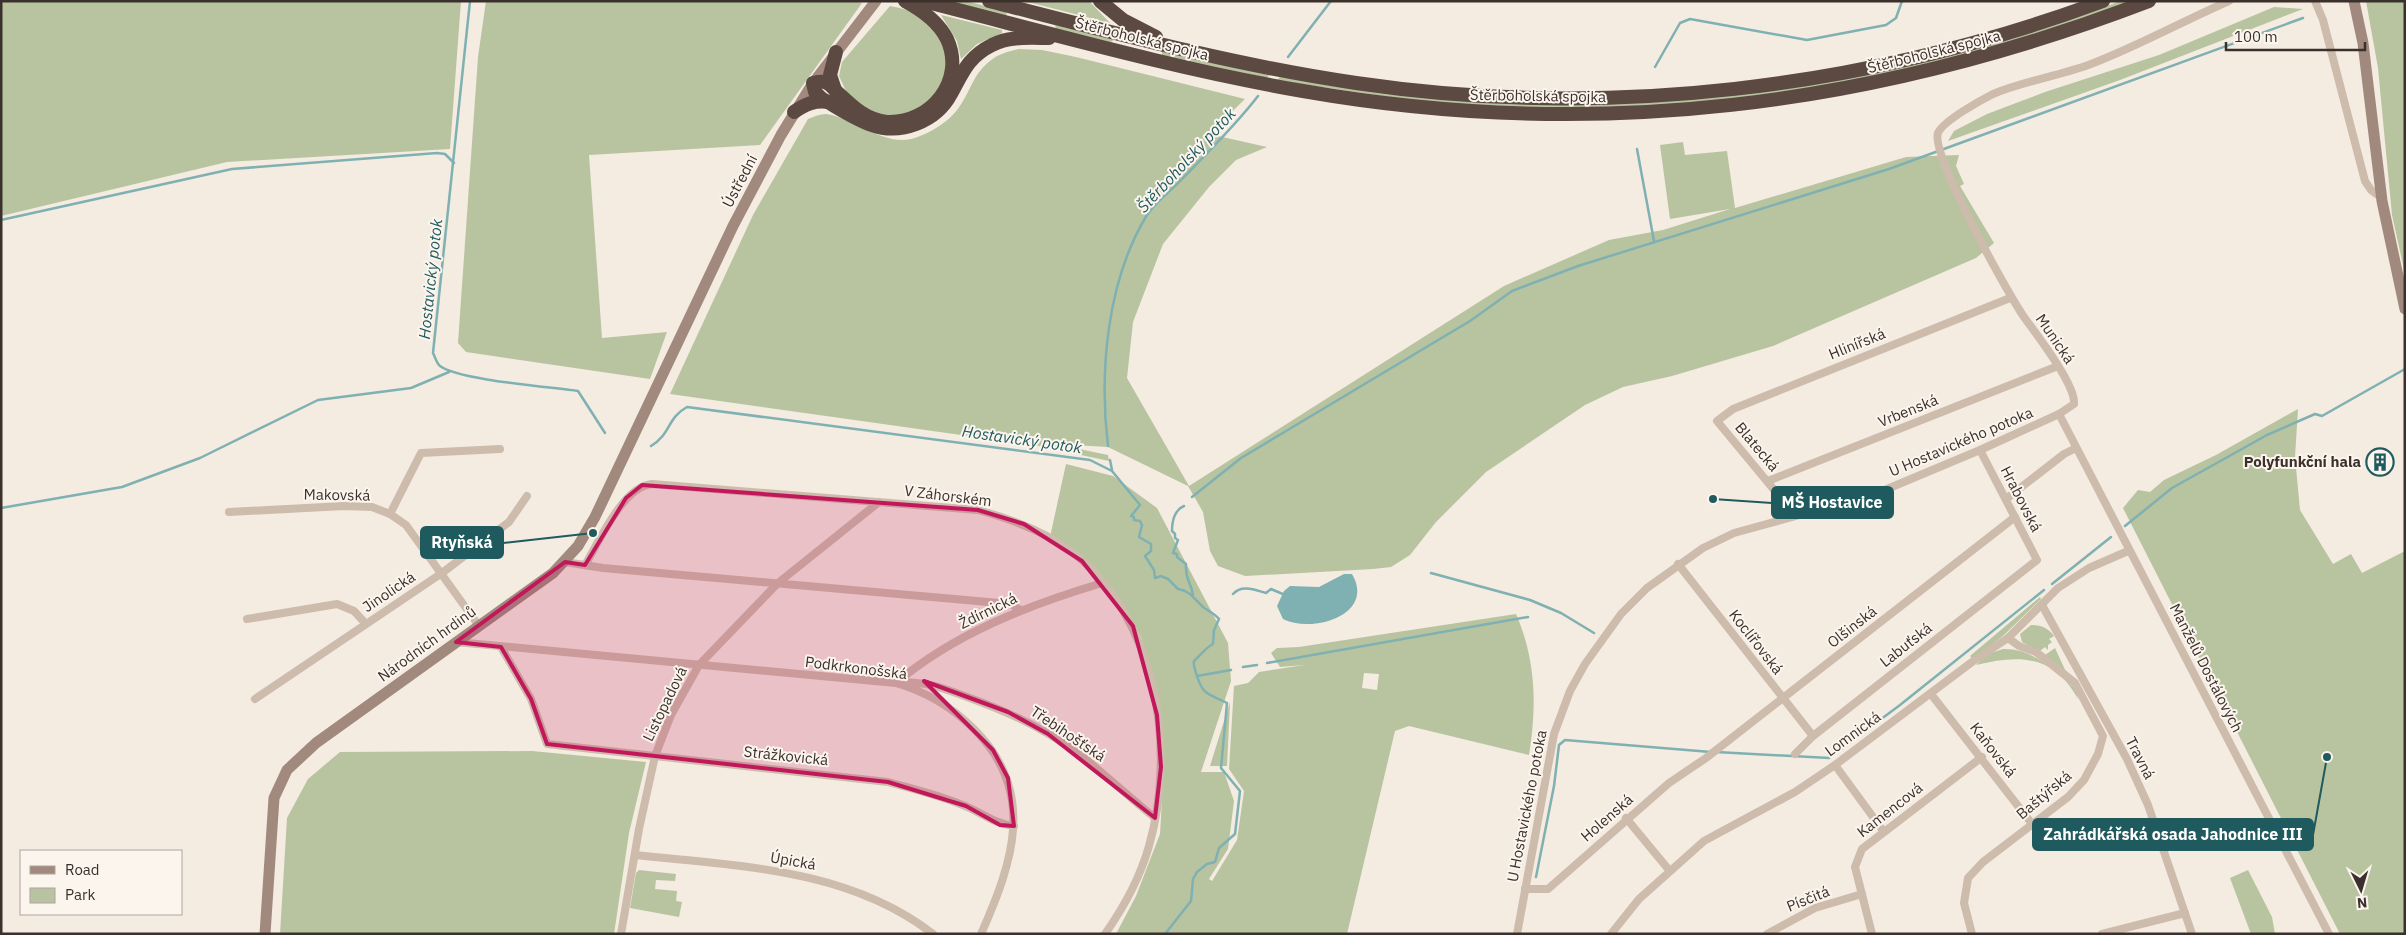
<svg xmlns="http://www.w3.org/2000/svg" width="2406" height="935" font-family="'IBM Plex Sans',sans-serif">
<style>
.green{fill:#b8c4a0;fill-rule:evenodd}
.water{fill:#7fb0b2}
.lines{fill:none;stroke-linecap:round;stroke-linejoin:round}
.stream{stroke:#7fb0b2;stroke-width:2.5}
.street{stroke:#cdbbac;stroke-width:8}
.secondary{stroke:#a18a7d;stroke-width:11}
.highway{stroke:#5c4a42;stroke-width:14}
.marked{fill:#c2185b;fill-opacity:0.2;stroke:#c2185b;stroke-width:4;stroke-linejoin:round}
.labels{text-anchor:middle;stroke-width:4;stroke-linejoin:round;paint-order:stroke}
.street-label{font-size:15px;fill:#3b302b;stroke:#fbf5ee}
.poi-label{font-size:15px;font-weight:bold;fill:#3b302b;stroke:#fbf5ee;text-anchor:end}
.water-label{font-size:16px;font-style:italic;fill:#1f5a5e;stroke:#fbf5ee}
.leader{fill:none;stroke:#1f5a5e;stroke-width:2}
.callout-dot{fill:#1f5a5e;stroke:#fbf5ee;stroke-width:2}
.callout{fill:#1f5a5e;stroke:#1f5a5e;stroke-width:2}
.callout-label{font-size:16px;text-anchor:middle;font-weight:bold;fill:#fff}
</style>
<rect width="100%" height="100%" fill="#f4ebe1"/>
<!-- green -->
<g class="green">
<polygon points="1,1 461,1 450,149 227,162 1,216"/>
<polygon points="486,1 853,1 862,3 760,145 589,155 602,338 667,332 650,379 466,352 458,343 478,57"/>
<polygon points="948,1 966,1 1005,11 1007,14 1005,16"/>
<polygon points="1024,1 1089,1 1110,23"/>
<path d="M2121 1H2133C1932 77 1717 116 1503 107 1427 104 1352 92 1277 80L1280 77 1644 103 1719 97 1828 82 1941 58 2015 38Z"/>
<polygon points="2366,1 2405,1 2405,274 2392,215 2378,68"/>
<path d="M890 6C900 8 911 10 919 15 973 49 939 130 877 114 866 112 854 100 845 94L846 91 839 76 842 62Z"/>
<polygon points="2274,7 2303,9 2120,80 1948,141 1954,131 1987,114 2045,92 2159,55"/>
<polygon points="941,15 1002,30 1002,33 977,44 961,59 957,41"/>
<polygon points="1055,25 1112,39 1113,41 1110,42 1056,29"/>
<path d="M1019 49 1042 50 1076 57 1245 99 1209 134 1267 147 1236 160 1209 187 1163 244 1133 322 1127 378 1189 486 1504 286 1609 240 1663 230 1730 209 1670 219 1660 145 1683 142 1685 155 1727 151 1735 208 1906 157 1959 155 1956 166 1964 184 1960 186 1994 243 1976 258 1773 346 1672 376 1623 387 1585 405 1486 472 1436 522 1410 555 1391 567 1373 569 1245 576 1218 566 1210 551 1203 512 1188 486 1108 447 1055 444 1108 455 1109 461 1039 446 670 394 753 215 808 119C813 117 820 114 826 114 856 118 887 151 920 136 933 131 949 121 957 110 972 91 971 74 994 58 1001 53 1011 51 1019 49Z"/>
<polygon points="1162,51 1269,75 1267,78 1162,55"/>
<polygon points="2298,409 2295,457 2300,510 2333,564 2351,554 2362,573 2405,551 2405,934 2340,934 2123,508 2138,490 2150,492 2164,480 2216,455"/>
<path d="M1066 464 1113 476 1157 508 1228 643 1231 681 1201 772H1224L1234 801 1228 849 1209 879 1212 881 1237 840 1244 791 1229 769 1234 686 1248 683 1259 672 1304 665 1280 667 1271 653 1277 648 1299 647 1516 614C1536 660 1537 706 1529 755L1409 726 1395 731 1347 934H1116L1136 896 1160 834 1164 765 1158 696 1141 637 1105 581 1050 537ZM1364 673 1379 674 1377 690 1362 688Z"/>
<polygon points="2040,597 2041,599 2004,635 1973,660 1970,656"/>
<path d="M2031 625C2042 625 2048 628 2054 636L2049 639 2052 642 2048 645V650L2045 647 2040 651 2022 642 2020 634Z"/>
<polygon points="2055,648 2066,672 2045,655"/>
<path d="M2003 649C2030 648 2048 666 2068 682L2076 690 2078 699C2054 655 2020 654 1976 665L1988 654Z"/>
<polygon points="1230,702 1227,766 1210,766"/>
<polygon points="532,751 646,762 629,833 614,934 280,934 287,818 308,779 340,752"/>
<polygon points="639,870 676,874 675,881 656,880 655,889 677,891 676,901 682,902 679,917 630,908 636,873"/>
<polygon points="2248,870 2272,917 2275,934 2251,934 2230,878"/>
</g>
<!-- water -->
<path class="water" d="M1344 574H1352C1376 615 1312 634 1283 619L1277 606 1284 591 1290 586 1319 587Z"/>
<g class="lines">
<!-- stream -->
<g class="stream">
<path d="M470 1 433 353C435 357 437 364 440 366 458 380 551 387 578 391L605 433"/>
<polyline points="1288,57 1331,1"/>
<polyline points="1655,67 1680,23 1690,19 1807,40 1886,25 1896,18 1902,1"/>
<polyline points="1637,149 1654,241"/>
<polyline points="1,220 232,169 437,153 445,154 454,163"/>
<path d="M651 446C671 434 667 418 687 407L1090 460 1112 471 1140 505 1131 516 1134 517V520L1140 521 1142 525 1139 537 1151 544V551L1145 556 1154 570 1155 578 1161 576 1168 579 1178 589C1191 591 1194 599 1203 607 1209 611 1215 614 1219 619L1214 630 1213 644C1205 648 1201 655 1194 661 1193 666 1195 668 1196 673 1203 696 1207 693 1227 703L1221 768 1240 791 1235 834 1219 848 1215 862 1207 864 1197 872 1193 879 1191 901 1165 934"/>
<path d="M1108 446C1099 372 1107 280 1147 215 1155 202 1171 191 1181 180 1208 152 1235 126 1258 96"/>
<polyline points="1110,460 1112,470"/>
<polyline points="1192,497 1241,458 1470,321 1512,291 1578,266 1889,169 2303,18"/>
<path d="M1184 506C1175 510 1172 521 1172 531L1175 534V538L1178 540 1173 553 1177 554V557L1186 564C1185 581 1191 581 1193 595"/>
<polyline points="1,508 122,487 200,458 318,400 411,388 449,372"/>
<polyline points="2125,526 2172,488 2267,435 2315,414 2322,416 2405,369"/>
<polyline points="1431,573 1530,600 1561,613 1594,633"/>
<polyline points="2052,584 2111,537"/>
<path d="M1233 594C1242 584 1255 590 1266 593L1271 589 1285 595"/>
<polyline points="1267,663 1528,617"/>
<polyline points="1243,667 1257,665"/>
<polyline points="1197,676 1231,670"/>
<polyline points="1716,752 1829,758 1900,705 2044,590"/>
<polyline points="1536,877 1554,786 1559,745 1565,740 1711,752"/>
</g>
<!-- street -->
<g class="street">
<polyline points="2315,1 2323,20 2365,181 2371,190 2382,198"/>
<polyline points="2059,414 2329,934"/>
<polyline points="1768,481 2058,366"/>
<polyline points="2006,499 2064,454 2076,448"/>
<polyline points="229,512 344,506 372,507 390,514 406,525 479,626"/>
<polyline points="390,514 421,453 500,449"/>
<polyline points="1795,515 1717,421 1733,409 2010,298"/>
<polyline points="565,562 603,568 1011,604 1020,610"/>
<polyline points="1678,564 1813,736"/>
<path d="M585 565C599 542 623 486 652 484L978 510C1011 519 1044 531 1071 551 1157 617 1177 748 1149 846 1140 878 1124 907 1105 934"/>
<polyline points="2042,605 2127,759 2148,805 2192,934"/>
<polyline points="247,619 337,604 354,611 366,624"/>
<path d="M456 642 896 683C927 692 951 706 974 729 1037 792 1013 862 981 934"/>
<path d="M501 647 531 699 547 744 888 782C914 789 940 795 965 806 982 813 995 824 1014 826"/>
<path d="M896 683C955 633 1029 605 1102 583"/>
<path d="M900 683C922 680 946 689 967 697 995 707 1021 718 1047 733 1087 756 1120 790 1155 818"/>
<polyline points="1931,694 2032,824"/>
<polyline points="255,699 442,573 509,522 527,496"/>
<polyline points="1795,754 1813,736 2037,560 1980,450"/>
<polyline points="1835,765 1884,832"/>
<polyline points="1626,818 1669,870"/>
<path d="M635 855C737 866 848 868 933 934"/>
<polyline points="1525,889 1548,889 1669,783 1706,758 2015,517"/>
<polyline points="621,934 639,829 655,756 671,715 699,665 778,583 879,502"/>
<path d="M1517 934 1554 734 1570 691 1585 664 1621 614 1647 588 1703 548 1734 533 1839 504 1887 489 1980 450 2059 414 2074 404C2076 385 2036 334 2024 317 2008 294 1930 154 1938 133 1943 121 1981 100 1993 94 2024 81 2059 76 2091 64 2138 46 2183 21 2229 1"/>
<polyline points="1611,934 1639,899 1704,841 1795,792 1835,765 1972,662 2008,638 2058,588 2089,568 2128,551"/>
<polyline points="1767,934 1815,908 1862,894"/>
<polyline points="1872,934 1855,867 1862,849 1982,757"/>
<polyline points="1972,934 1964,903 1968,878 1983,862 2068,797 2084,780 2098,754 2103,736 2075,683 2036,652 2019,646 2008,638"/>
<polyline points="2102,934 2185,913"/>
</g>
<!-- secondary -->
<g class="secondary">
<polyline points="2354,1 2363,43 2382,201 2405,309"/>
<polyline points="265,934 274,798 287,770 316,743 553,573 578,546 595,517 733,226 781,135 813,83 876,1"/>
</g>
<!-- highway -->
<g class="highway">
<path d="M905 1C922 10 938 21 947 39 966 80 931 124 887 122 865 120 851 105 836 91 833 88 829 83 824 82 820 81 817 82 813 83L815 92 821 98C837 107 854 119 872 125 901 135 936 122 951 94 963 72 968 57 992 45 1009 36 1030 38 1049 38"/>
<path d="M923 1C1049 33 1175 69 1303 91 1595 142 1872 107 2149 1"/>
<path d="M989 1C1111 32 1232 65 1356 83 1607 120 1866 89 2103 1"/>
<polyline points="1100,1 1123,20 1156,37"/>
<polyline points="835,90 830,75 836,52"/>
<path d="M794 112C805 104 815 100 829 102"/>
</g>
</g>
<!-- marked area -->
<path class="marked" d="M642 485 978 510 1024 524 1082 561 1133 626 1157 715 1161 767 1155 818 1048 734 1008 712 924 681 993 750 1008 778 1014 826 1000 825 966 806 888 782 547 744 531 699 501 647 456 642 565 562 585 565 626 498Z"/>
<!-- icons -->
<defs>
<g id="building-ring" transform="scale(1.4375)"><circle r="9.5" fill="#fbf5ee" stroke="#1f5a5e" stroke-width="1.5"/><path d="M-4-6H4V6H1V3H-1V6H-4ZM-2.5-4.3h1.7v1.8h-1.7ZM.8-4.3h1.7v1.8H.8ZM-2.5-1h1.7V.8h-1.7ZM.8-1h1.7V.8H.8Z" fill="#1f5a5e"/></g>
</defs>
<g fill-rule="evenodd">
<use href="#building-ring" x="2380" y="462"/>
</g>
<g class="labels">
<!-- street labels -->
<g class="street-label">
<text transform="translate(1142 39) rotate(14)" y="5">Štěrboholská spojka</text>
<text transform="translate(1934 52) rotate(-14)" y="5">Štěrboholská spojka</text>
<text transform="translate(1538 96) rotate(1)" y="5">Štěrboholská spojka</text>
<text transform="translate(740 181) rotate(-62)" y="5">Ústřední</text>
<text transform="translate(2055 339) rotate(56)" y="5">Munická</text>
<text transform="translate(1857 344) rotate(-22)" y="5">Hlinířská</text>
<text transform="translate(1908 411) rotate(-22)" y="5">Vrbenská</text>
<text transform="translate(1961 442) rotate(-23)" y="5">U Hostavického potoka</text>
<text transform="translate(1757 447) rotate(50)" y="5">Blatecká</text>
<text transform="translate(337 495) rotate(1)" y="5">Makovská</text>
<text transform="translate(948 496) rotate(7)" y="5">V Záhorském</text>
<text transform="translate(2021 499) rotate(63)" y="5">Hrabovská</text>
<text transform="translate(389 592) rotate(-34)" y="5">Jinolická</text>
<text transform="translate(988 611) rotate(-26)" y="5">Ždírnická</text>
<text transform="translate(1852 627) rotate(-38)" y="5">Olšinská</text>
<text transform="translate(1756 642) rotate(52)" y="5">Koclířovská</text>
<text transform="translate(427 644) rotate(-36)" y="5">Národních hrdinů</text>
<text transform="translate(1906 645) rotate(-38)" y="5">Labuťská</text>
<text transform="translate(856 668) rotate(7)" y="5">Podkrkonošská</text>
<text transform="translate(2206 668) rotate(63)" y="5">Manželů Dostálových</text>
<text transform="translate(665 704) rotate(-64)" y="5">Listopadová</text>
<text transform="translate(1068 734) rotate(34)" y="5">Třebihošťská</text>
<text transform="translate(1853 734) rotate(-36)" y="5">Lomnická</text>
<text transform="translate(1993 750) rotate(52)" y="5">Kaňovská</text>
<text transform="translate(786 756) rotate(6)" y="5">Strážkovická</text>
<text transform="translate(2140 758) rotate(63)" y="5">Travná</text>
<text transform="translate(2044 795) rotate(-40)" y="5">Baštýřská</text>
<text transform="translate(1527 806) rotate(-79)" y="5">U Hostavického potoka</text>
<text transform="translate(1890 810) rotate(-38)" y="5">Kamencová</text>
<text transform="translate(1607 818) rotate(-41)" y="5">Holenská</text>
<text transform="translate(793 861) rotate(10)" y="5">Úpická</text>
<text transform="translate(1808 899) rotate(-22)" y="5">Písčitá</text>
</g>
<!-- poi labels -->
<g class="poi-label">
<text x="2361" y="467">Polyfunkční hala</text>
</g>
<!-- water labels -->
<g class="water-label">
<text transform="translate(1186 160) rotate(-47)" y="6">Štěrboholský potok</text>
<text transform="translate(430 279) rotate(-84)" y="6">Hostavický potok</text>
<text transform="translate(1022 439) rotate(8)" y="6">Hostavický potok</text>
</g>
</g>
<!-- callouts -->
<path class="leader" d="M1713 499L1772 503M593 533L503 543M2327 757L2313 835"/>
<g class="callout-dot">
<circle cx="1713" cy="499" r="5"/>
<circle cx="593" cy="533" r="5"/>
<circle cx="2327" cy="757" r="5"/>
</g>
<g class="callout">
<rect x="1772" y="487" width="121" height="31" rx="5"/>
<rect x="421" y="527" width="82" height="31" rx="5"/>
<rect x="2033" y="819" width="280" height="31" rx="5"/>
</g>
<g class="callout-label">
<text x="1832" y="508">MŠ Hostavice</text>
<text x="462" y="548">Rtyňská</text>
<text x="2173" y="840">Zahrádkářská osada Jahodnice III</text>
</g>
<!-- border -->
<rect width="2406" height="935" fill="none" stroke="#3b302b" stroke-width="5"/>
<!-- legend -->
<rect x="20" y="850" width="162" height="65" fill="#fbf5ee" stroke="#aea6a0"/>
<rect x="30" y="866" width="25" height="8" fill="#a18a7d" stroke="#aea6a0"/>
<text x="65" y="875" font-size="15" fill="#3b302b">Road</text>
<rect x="30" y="888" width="25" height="15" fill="#b8c4a0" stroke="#aea6a0"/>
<text x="65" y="900" font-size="15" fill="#3b302b">Park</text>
<!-- north arrow -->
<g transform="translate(2361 890) rotate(175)" stroke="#fbf5ee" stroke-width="4" paint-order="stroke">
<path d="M0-4L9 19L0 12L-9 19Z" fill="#3b302b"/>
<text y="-8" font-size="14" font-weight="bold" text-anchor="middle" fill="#3b302b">N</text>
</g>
<!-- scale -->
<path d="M2226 42v8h139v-8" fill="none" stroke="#3b302b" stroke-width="2.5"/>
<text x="2234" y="42" font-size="15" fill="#3b302b" stroke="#fbf5ee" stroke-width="4" paint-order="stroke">100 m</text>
</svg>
